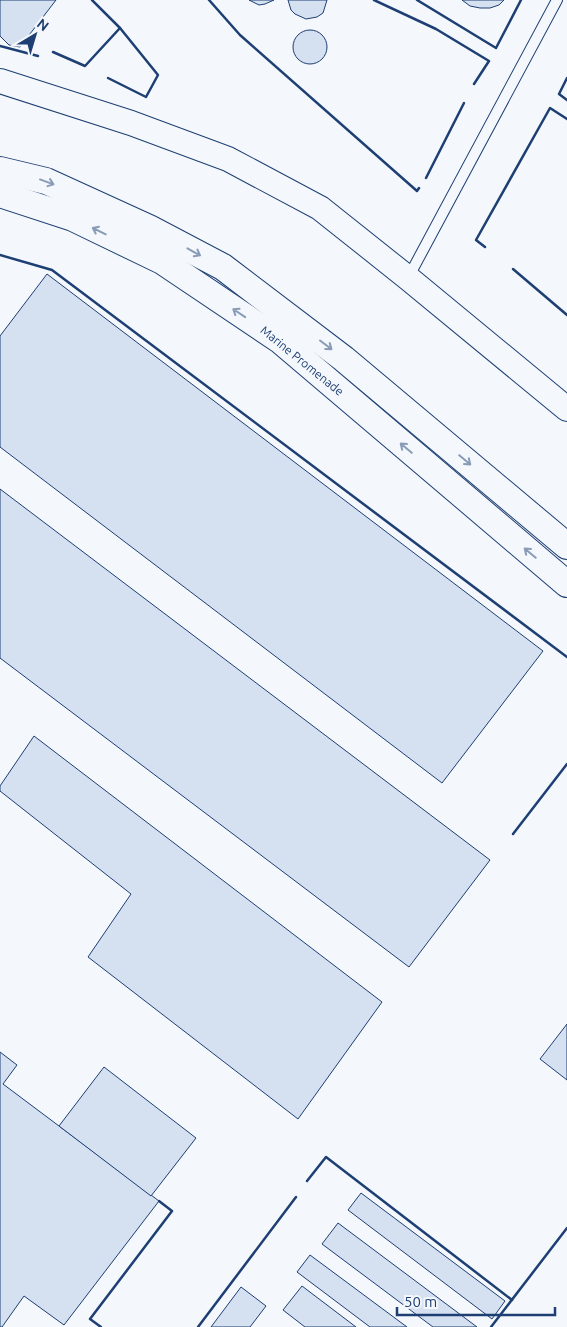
<svg xmlns="http://www.w3.org/2000/svg" width="567" height="1327" font-family="Ubuntu,sans-serif">
<style>
.building{fill:#d5e0f0;stroke:#1d3f73}
.lines{fill:none;stroke-linecap:round;stroke-linejoin:round}
.service-casing{stroke:#1d3f73;stroke-width:12}
.tertiary-casing{stroke:#1d3f73;stroke-width:26}
.secondary-casing{stroke:#1d3f73;stroke-width:28}
.service{stroke:#f4f7fb;stroke-width:10}
.tertiary{stroke:#f4f7fb;stroke-width:24}
.secondary{stroke:#f4f7fb;stroke-width:26}
.wall{stroke:#1d3f73;stroke-width:2.5}
.oneway{stroke:#889bb7}
.labels{text-anchor:middle;stroke-width:4;stroke-linejoin:round;paint-order:stroke}
.street-label{font-size:12px;fill:#1d3f73;stroke:#f4f7fb}
</style>
<rect width="100%" height="100%" fill="#f4f7fb"/>
<!-- building -->
<g class="building">
<polygon points="0,0 56,0 20,47 9,45 0,36"/>
<polygon points="249,0 274,0 265,4 259,5"/>
<polygon points="288,0 327,0 323,13 317,17 306,19 295,14 291,10"/>
<polygon points="462,0 504,0 499,5 490,8 480,8 470,6"/>
<circle cx="310" cy="47" r="17"/>
<polygon points="47,274 543,651 442,783 0,447 0,336"/>
<polygon points="0,489 490,860 409,967 0,658"/>
<polygon points="34,736 382,1002 298,1119 88,957 131,894 0,791 0,786"/>
<polygon points="567,1024 567,1080 540,1059"/>
<polygon points="0,1052 17,1065 3,1084 159,1201 64,1325 24,1296 2,1327 0,1327"/>
<polygon points="104,1067 196,1138 151,1196 59,1126"/>
<polygon points="361,1193 505,1301 492,1319 348,1210"/>
<polygon points="338,1223 477,1327 433,1327 322,1244"/>
<polygon points="310,1255 407,1327 370,1327 297,1272"/>
<polygon points="302,1286 356,1327 305,1327 283,1310"/>
<polygon points="241,1287 266,1306 250,1327 211,1327"/>
</g>
<g class="lines">
<!-- service casing -->
<g class="service-casing">
<polyline id="service" points="408,278 557,0"/>
</g>
<!-- tertiary casing -->
<g class="tertiary-casing">
<polyline id="tertiary" points="0,81 131,123 228,159 320,208 408,278 567,409"/>
</g>
<!-- secondary casing -->
<g class="secondary-casing">
<g id="secondary">
<polyline points="0,170 46,181 149,228 223,267 344,359 567,546"/>
<polyline points="0,194 73,218 162,261 281,341 567,584"/>
</g>
</g>
<!-- service -->
<use href="#service" class="service"/>
<!-- tertiary -->
<use href="#tertiary" class="tertiary"/>
<!-- secondary -->
<use href="#secondary" class="secondary"/>
<!-- wall -->
<g class="wall">
<polyline points="209,0 240,35 417,191 419,188"/>
<polyline points="374,0 436,29 489,61 474,84"/>
<polyline points="417,0 496,48 521,0"/>
<polyline points="0,46 38,56"/>
<polyline points="53,52 85,66 120,28 92,0"/>
<polyline points="108,78 146,97 158,75 120,28"/>
<polyline points="567,78 559,94 567,100"/>
<polyline points="426,178 464,103"/>
<polyline points="485,247 476,240 550,108 567,119"/>
<polyline points="0,255 52,270 567,657"/>
<polyline points="513,269 567,315"/>
<polyline points="513,834 567,764"/>
<polyline points="307,1181 326,1157 512,1300"/>
<polyline points="101,1327 90,1319 172,1211 159,1201"/>
<polyline points="198,1327 296,1197"/>
<polyline points="491,1327 567,1228"/>
</g>
</g>
<!-- one-way arrows -->
<defs><path id="oneway-shaft" d="M-6 0H5M1.5-3L5.5 0L1.5 3" fill="none" stroke-width="1.6" stroke-linecap="round" stroke-linejoin="round" transform="scale(1.25)"/></defs>
<g class="oneway">
<use href="#oneway-shaft" transform="translate(47 182) rotate(20)"/>
<use href="#oneway-shaft" transform="translate(99 231) rotate(-154)"/>
<use href="#oneway-shaft" transform="translate(194 252) rotate(29)"/>
<use href="#oneway-shaft" transform="translate(239 313) rotate(-146)"/>
<use href="#oneway-shaft" transform="translate(326 345) rotate(37)"/>
<use href="#oneway-shaft" transform="translate(406 448) rotate(-140)"/>
<use href="#oneway-shaft" transform="translate(465 460) rotate(40)"/>
<use href="#oneway-shaft" transform="translate(530 553) rotate(-140)"/>
</g>
<g class="labels">
<!-- street labels -->
<g class="street-label">
<text transform="translate(302 361) rotate(39)" y="4">Marine Promenade</text>
</g>
</g>
<!-- north arrow -->
<g transform="translate(35 35) rotate(38)" stroke="#f4f7fb" stroke-width="4" paint-order="stroke">
<path d="M0-4L9 19L0 12L-9 19Z" fill="#1d3f73"/>
<text y="-8" font-size="14" font-weight="bold" text-anchor="middle" fill="#1d3f73">N</text>
</g>
<!-- scale -->
<path d="M397 1307v8h158v-8" fill="none" stroke="#1d3f73" stroke-width="2.5"/>
<text x="404" y="1307" font-size="15" fill="#1d3f73" stroke="#f4f7fb" stroke-width="4" paint-order="stroke">50 m</text>
</svg>
